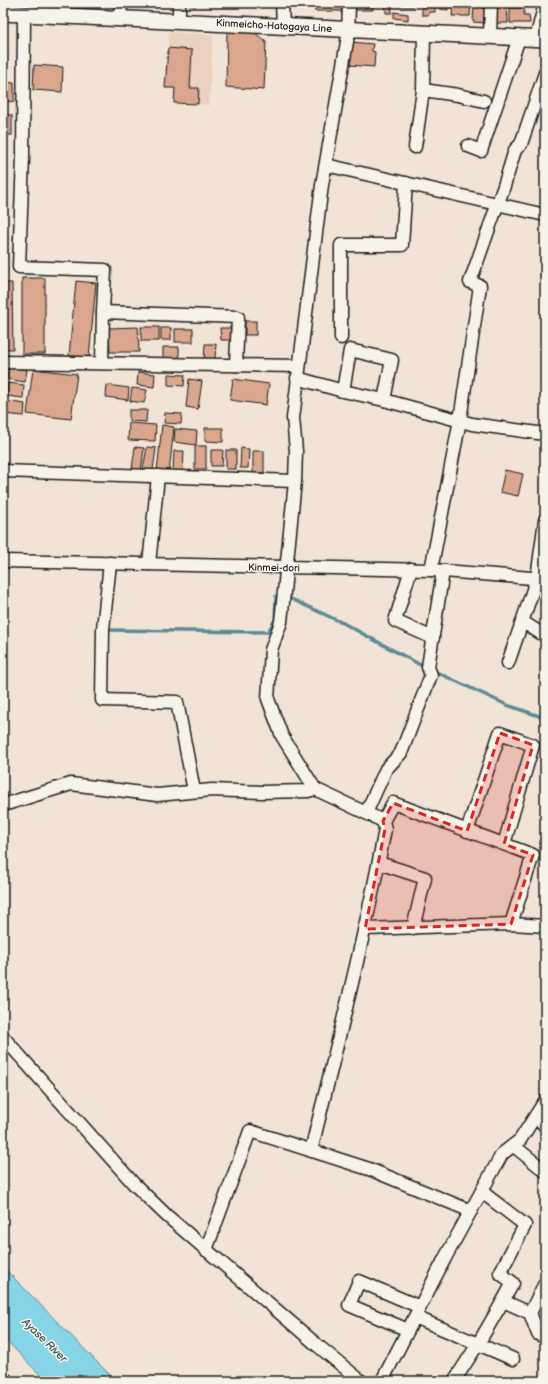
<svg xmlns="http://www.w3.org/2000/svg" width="548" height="1384" font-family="'Balsamiq Sans',sans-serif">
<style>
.built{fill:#ead1c0}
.water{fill:#88d4e7;stroke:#5d8a96}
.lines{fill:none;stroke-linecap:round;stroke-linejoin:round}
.stream{stroke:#5d8a96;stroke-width:3.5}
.building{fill:#daa68d;stroke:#1c1c1c}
.minor-casing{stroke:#1c1c1c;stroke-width:15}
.major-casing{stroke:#1c1c1c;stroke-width:18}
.minor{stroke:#f7f3e8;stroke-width:12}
.major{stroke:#f7f3e8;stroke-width:15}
.marked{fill:#d62828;fill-opacity:0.2;stroke:#d62828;stroke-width:3;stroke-dasharray:8 5;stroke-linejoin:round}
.labels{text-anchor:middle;stroke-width:3;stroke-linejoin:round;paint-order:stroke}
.street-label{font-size:10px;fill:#1c1c1c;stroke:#f7f3e8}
.water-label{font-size:11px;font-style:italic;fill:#3c5359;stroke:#f7f3e8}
</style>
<rect width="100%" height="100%" fill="#f1e4d6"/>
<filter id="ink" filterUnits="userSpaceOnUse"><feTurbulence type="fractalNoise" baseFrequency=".025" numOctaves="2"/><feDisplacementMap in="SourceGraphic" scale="8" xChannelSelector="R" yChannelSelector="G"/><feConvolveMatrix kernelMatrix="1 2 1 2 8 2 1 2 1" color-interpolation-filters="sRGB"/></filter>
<g filter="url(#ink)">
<!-- built -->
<polygon class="built" points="169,32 213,35 209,105 174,103 174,89 165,88"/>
<!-- water -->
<polygon class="water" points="3,1267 116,1381 46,1381 3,1337"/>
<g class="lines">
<!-- stream -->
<g class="stream">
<polyline points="108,630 268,632 275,620 276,596 287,597 343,623 426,668"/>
<polyline points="434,671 507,705 545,718"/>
</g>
</g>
<!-- building -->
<g class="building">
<polygon points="189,3 197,3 196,6 188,5"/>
<rect x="315" y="3" width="28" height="8"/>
<polygon points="354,3 373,3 373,10 356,10 356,5 354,5"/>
<polygon points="385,3 391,3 392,13 386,13"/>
<rect x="393" y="3" width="20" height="3"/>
<polygon points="422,3 435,3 435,12 429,12 429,15 422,15"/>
<polygon points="440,3 448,3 448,10 439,9"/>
<polygon points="453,3 471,3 470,16 452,16"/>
<polygon points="474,3 486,3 486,23 473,22"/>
<polygon points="502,3 507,3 508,23 497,23 497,5 502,5"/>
<polygon points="510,8 524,8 524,15 529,15 530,23 510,23"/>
<polygon points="394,12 408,14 408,20 394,18"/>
<polygon points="227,30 254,32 266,42 264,90 226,87"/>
<polygon points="351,42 373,44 372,51 375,52 374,67 349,65"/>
<polygon points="168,48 192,50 190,88 199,88 198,104 174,103 175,88 165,88"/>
<polygon points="34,65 63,67 62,92 33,90"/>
<polygon points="3,82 14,83 14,102 3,101"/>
<rect x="3" y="115" width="9" height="20"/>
<rect x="22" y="278" width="23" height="76"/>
<polygon points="76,281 96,283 89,358 69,356"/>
<polygon points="3,283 12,283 13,349 3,349"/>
<rect x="245" y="321" width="11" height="14"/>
<polygon points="138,327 139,352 110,352 109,328"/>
<rect x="141" y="327" width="18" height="14"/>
<rect x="161" y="328" width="10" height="12"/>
<polygon points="220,328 231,328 231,340 221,340"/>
<rect x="175" y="329" width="18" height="13"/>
<polygon points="205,344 216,344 215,359 204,359"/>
<polygon points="163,347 179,347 179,360 163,359"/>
<polygon points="9,367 27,370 25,382 7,379"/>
<polygon points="33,369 77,374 71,419 27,414"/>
<polygon points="138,372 155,374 154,387 137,385"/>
<polygon points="168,374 185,375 184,386 168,385"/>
<polygon points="189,379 202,381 198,409 186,407"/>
<polygon points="233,379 269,384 266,405 230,400"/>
<polygon points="8,383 24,385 23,398 7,396"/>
<polygon points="107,385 129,388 128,400 106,397"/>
<polygon points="132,388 147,390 144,403 130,401"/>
<polygon points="4,401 25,404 24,416 3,414"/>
<polygon points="129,410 147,410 146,422 129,421"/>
<polygon points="165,413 182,414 181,424 164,423"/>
<polygon points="129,423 156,425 155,441 128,440"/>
<polygon points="162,425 174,427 169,473 157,471"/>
<polygon points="205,428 223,428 223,442 205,441"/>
<polygon points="175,429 197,431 196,445 174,442"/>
<rect x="195" y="446" width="11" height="23"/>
<polygon points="135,447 144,448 141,471 132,469"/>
<polygon points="147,447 156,448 153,470 143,469"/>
<polygon points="241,448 249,449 248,468 240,468"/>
<polygon points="211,450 223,450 222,466 211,466"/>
<rect x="226" y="450" width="10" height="19"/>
<polygon points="174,451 184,451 183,472 173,471"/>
<rect x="253" y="451" width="11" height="22"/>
<polygon points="505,470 523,474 518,496 500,492"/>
</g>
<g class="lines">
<!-- minor casing -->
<g class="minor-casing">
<g id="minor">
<polyline points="282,3 283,26"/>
<polyline points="24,14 23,157 19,267 105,270 103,312"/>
<polyline points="120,18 121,3"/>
<polyline points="179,21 179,3"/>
<polyline points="490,36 491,3"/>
<polyline points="536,39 545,3"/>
<polyline points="423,90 458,95 484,101"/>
<polyline points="468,146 481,151 519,38"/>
<polyline points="415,147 423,90 424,33"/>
<polyline points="326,165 545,215"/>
<polyline points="341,338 341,245 402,245 406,183"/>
<polyline points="3,362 299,366"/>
<polyline points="102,363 103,312 238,317 236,365"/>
<polyline points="297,378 343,391 384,400 472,424 545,434"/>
<polyline points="343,391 350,350 392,360 384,400"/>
<polyline points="3,471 295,481"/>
<polyline points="3,561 431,570 545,579"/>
<polyline points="110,563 103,629 102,700 177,702 194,791"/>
<polyline points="149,564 158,476"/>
<polyline points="411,569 395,621 433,638"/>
<polyline points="431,570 460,420 480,286 470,282 504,186 515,150 521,144 545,73"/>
<polyline points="523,622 545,636"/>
<polyline points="508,663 537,578 545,520"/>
<polyline points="315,789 282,736 268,699 271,650 281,622 295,481 296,451 293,418 322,185 348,36 349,3"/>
<path d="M3 805 71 784 157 795 212 790 262 792 308 791 315 789 383 821 385 829C365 937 337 1044 311 1151"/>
<polyline points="366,813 386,769 401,753 431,675 428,667 443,571"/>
<polyline points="383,821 393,803 533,855 511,924"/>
<polyline points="467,831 500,733 533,745 504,844"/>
<polyline points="379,863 425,878 413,928"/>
<polyline points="365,929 511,924 545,926"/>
<polyline points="3,1037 134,1184 166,1215 317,1345 361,1381"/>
<polyline points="536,1115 545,1126"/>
<polyline points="514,1146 545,1171"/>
<polyline points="482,1192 525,1225 500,1273 513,1283 503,1301"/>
<polyline points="206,1250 250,1131 369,1169 471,1211"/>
<polyline points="530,1313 545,1283"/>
<polyline points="415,1317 513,1359"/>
<polyline points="408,1330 349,1305 359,1281 420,1307"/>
<polyline points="3,1377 7,1381"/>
<polyline points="382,1381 445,1258 502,1154 520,1140 545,1101"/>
<polyline points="454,1381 478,1344 503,1301 530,1313 538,1334 545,1337"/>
</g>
</g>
<!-- major casing -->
<g class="major-casing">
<polyline id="major" points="3,13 545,39"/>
</g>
<!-- minor -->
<use href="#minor" class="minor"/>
<!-- major -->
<use href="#major" class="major"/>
</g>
</g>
<!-- marked area -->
<path class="marked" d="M500 733 533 745 504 844 533 855 511 924 365 929 385 829 383 821 393 803 467 831Z"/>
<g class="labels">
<!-- street labels -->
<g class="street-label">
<text transform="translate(274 25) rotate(3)" y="4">Kinmeicho-Hatogaya Line</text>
<text transform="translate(274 567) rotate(1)" y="4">Kinmei-dori</text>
</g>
<!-- water labels -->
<g class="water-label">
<text transform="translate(45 1340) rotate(44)" y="4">Ayase River</text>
</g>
</g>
<!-- margin -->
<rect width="548" height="1384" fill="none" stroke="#f7f3e8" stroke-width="16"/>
<rect x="8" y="8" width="532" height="1368" fill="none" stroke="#1c1c1c" stroke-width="1.5" filter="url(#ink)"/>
</svg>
